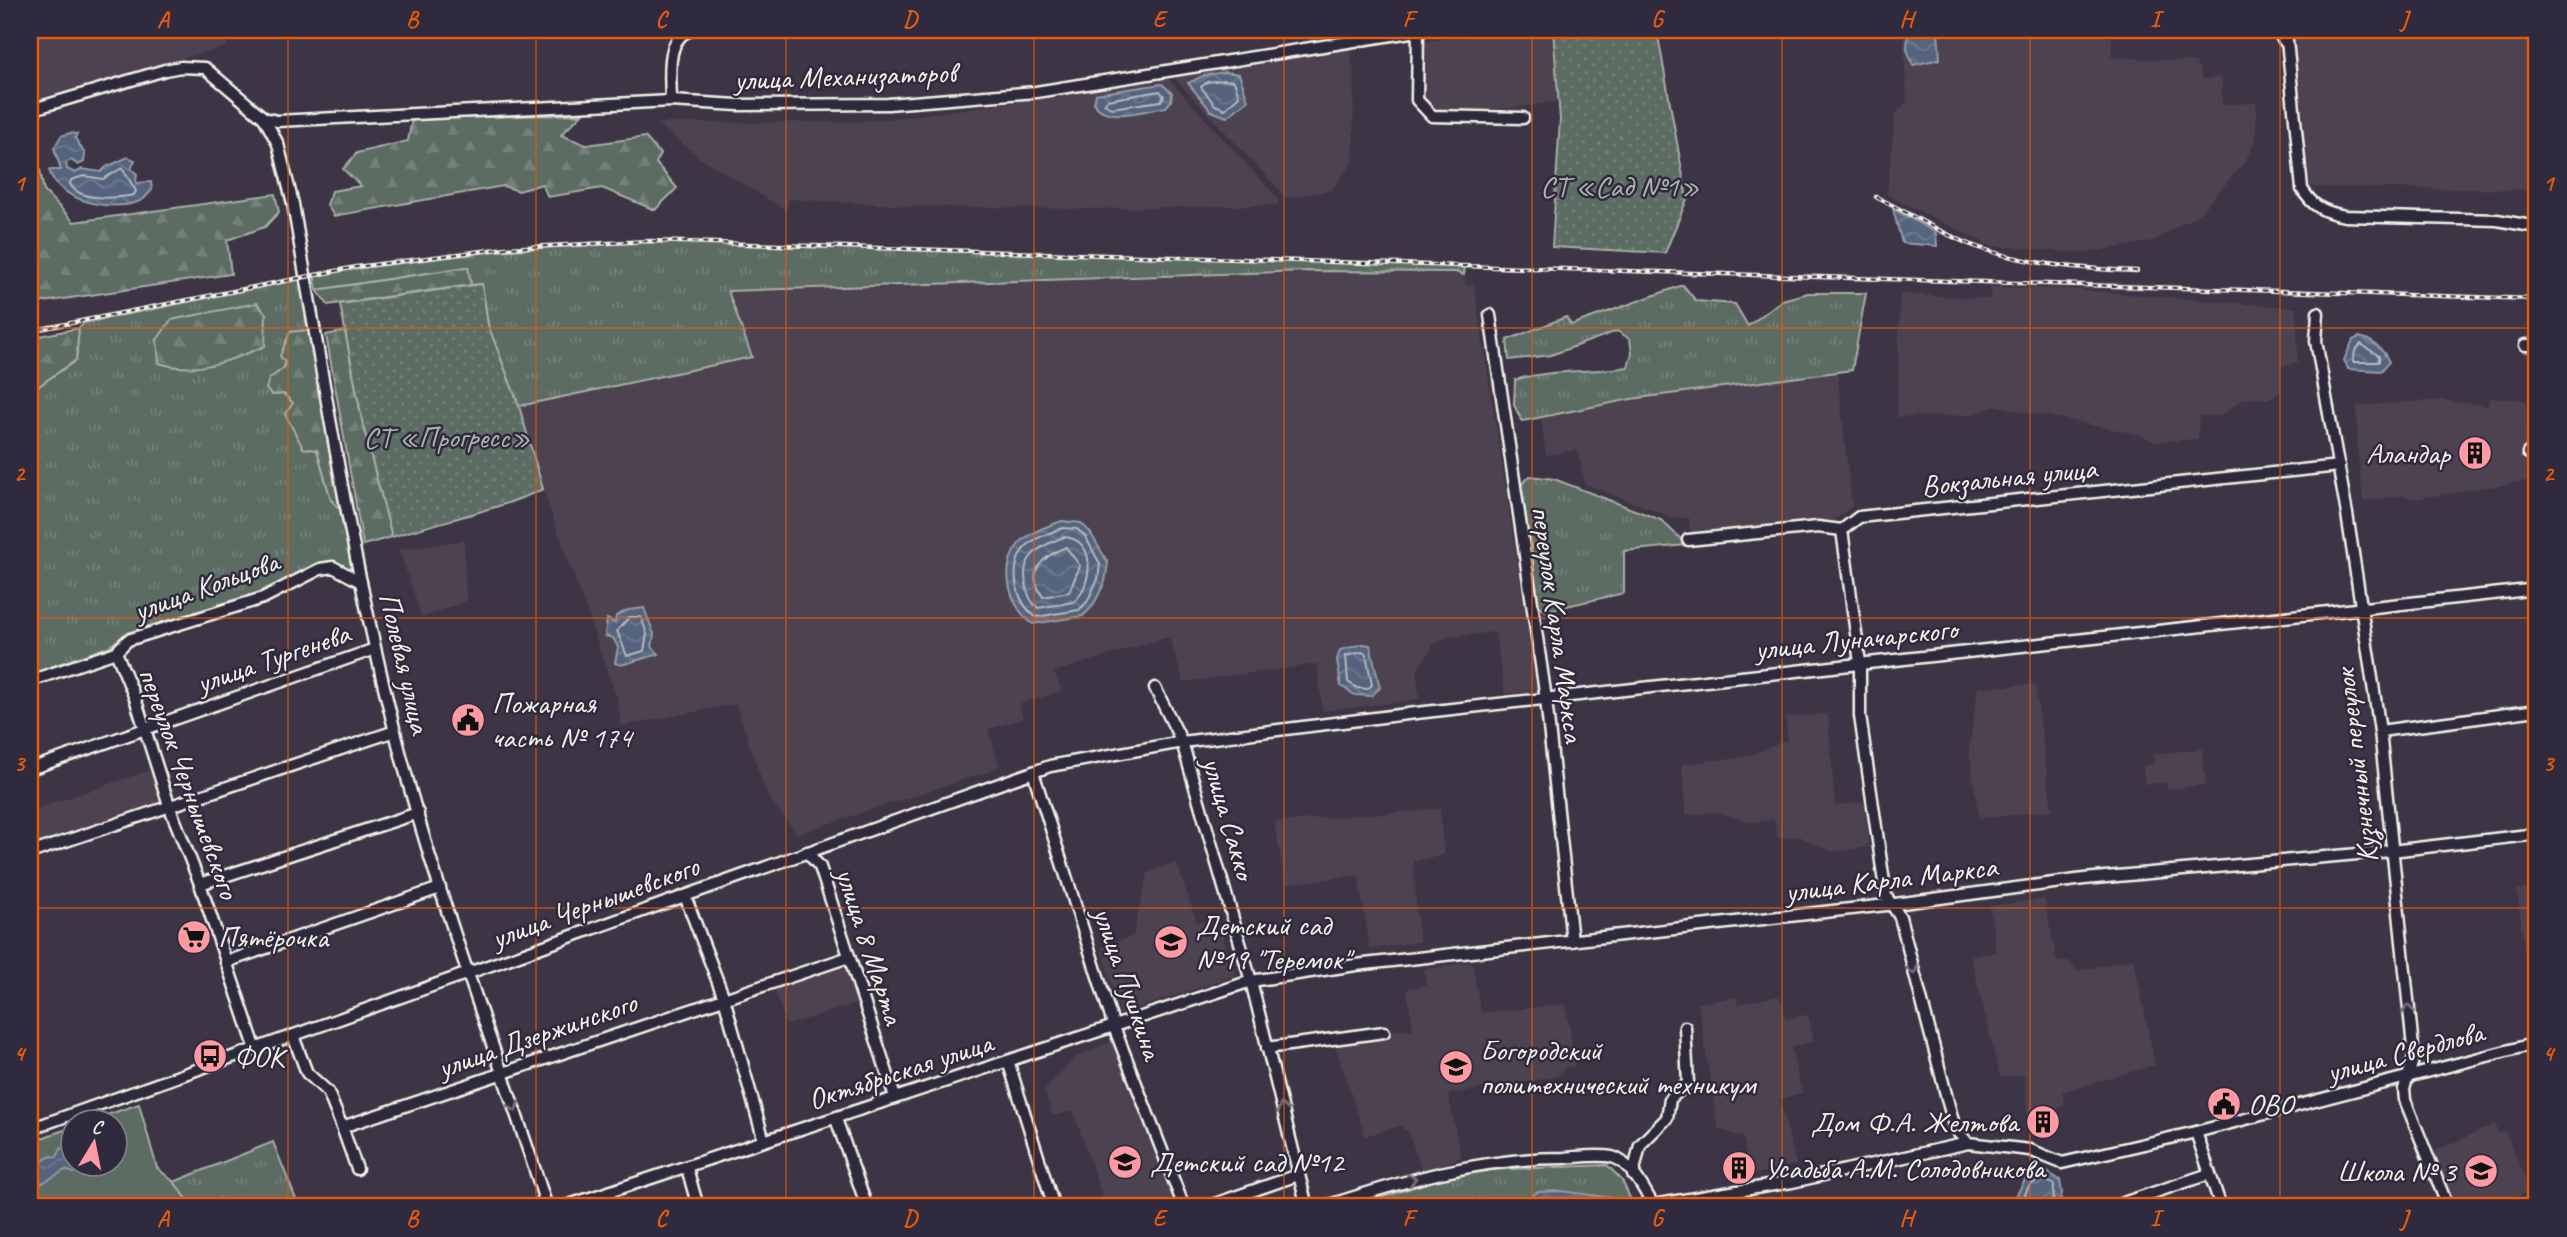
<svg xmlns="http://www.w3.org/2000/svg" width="2567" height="1237" font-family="Caveat,sans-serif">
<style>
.built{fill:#4e4250}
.grass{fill:url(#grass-tufts);stroke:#a8aea6;stroke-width:2}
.forest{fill:url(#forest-firs);stroke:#a8aea6;stroke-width:2}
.garden{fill:url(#garden-dots);stroke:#a8aea6;stroke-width:2}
.pitch{fill:#5b6c64;stroke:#a8aea6;stroke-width:2}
.water{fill:url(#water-waves);stroke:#949ca8;stroke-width:2}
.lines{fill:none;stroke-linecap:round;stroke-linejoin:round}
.shore{stroke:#b4b9be;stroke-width:2}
.minor-casing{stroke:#f4f1e8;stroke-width:15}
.major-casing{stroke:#f4f1e8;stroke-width:18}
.minor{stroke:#2f2a3d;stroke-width:10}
.major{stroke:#2f2a3d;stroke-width:12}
.rail-casing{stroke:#f4f1e8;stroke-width:4.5}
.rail{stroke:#2f2a3d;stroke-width:2;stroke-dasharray:5;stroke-linecap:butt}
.oneway{stroke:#747079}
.grid{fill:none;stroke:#e8590c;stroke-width:2;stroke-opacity:0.55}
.labels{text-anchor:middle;stroke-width:5;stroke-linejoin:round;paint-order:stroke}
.street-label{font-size:30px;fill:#f4f1e8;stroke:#2f2a3d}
.park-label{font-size:30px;fill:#afb5ad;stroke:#2f2a3d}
.poi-label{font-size:30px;fill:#f4f1e8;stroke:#2f2a3d;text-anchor:start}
.neatline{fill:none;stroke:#e8590c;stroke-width:2.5}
.grid-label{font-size:23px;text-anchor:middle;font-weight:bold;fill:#e8590c}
</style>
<defs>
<pattern id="grass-tufts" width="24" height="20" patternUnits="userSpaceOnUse" patternTransform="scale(1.75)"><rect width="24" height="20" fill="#5b6c64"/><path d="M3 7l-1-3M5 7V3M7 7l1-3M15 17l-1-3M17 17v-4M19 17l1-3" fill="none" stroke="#73817a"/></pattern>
<pattern id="forest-firs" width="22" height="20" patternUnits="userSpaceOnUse" patternTransform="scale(1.75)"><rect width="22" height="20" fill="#5b6c64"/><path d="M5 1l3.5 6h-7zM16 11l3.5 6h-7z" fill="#73817a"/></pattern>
<pattern id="garden-dots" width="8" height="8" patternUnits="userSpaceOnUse" patternTransform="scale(1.75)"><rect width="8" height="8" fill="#5b6c64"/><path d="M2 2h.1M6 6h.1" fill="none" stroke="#73817a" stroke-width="1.8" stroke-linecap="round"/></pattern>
<pattern id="water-waves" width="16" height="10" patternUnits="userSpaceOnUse" patternTransform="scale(1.75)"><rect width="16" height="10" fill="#54647e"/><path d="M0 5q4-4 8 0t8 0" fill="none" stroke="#6d7b90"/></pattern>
</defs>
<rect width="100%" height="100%" fill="#3d3546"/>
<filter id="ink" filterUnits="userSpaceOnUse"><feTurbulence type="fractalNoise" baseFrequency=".0143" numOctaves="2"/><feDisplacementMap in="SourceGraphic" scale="14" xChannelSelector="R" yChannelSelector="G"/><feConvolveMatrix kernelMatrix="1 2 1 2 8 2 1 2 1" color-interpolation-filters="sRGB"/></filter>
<g filter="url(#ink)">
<!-- built -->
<g class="built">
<polygon points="30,30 224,30 228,46 30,101"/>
<polygon points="1536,30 1553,30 1559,101 1514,108 1433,111 1426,98 1419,98 1421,41"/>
<polygon points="1903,30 2097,30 2112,38 2111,57 2196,62 2203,79 2222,77 2222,104 2256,103 2256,139 2245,162 2199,214 2153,241 2085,253 1991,246 1887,195 1895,115 1907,101"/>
<polygon points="2294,30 2537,30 2537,190 2310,187"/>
<polygon points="1350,47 1354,75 1353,162 1331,190 1287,198 1172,75 1306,53 1317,58 1323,52"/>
<polygon points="1165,75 1279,200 1277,205 1086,209 909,206 789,199 786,210 700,158 657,123 850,122 907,117 1014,102"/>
<polygon points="1308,271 1455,272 1464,275 1466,286 1474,284 1537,691 1505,694 1495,632 1450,637 1434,644 1417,671 1419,699 1323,711 1317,664 1184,682 1169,637 1054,672 1062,691 1019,704 1023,719 988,729 999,765 993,770 797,834 767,796 736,704 621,726 617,698 543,489 519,407 751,357 727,291"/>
<polygon points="1991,287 2067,289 2296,308 2298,362 2282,366 2281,392 2268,399 2243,399 2220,416 2199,415 2198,439 2156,442 2137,434 1996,406 1969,415 1897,417 1900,294 1990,299"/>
<polygon points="1837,371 1852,506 1833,521 1691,535 1689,518 1674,518 1585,484 1577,450 1546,455 1541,419 1552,416 1631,399"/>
<polygon points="2489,398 2526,400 2527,481 2413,499 2405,496 2363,501 2358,454 2357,406 2442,400 2488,406"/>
<polygon points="464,540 466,601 422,617 399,550"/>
<polygon points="2035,684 2052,810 1979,819 1969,749 1978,688"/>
<polygon points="1828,714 1835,806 1864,802 1869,847 1832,852 1798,836 1777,838 1774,819 1752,822 1712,812 1686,815 1682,764 1746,757 1787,740 1786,717"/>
<polygon points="2202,749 2206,785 2167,789 2166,782 2145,784 2143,765 2154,764 2153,754"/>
<polygon points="150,770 162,803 30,849 30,811"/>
<polygon points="1440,809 1444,855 1413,861 1419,942 1370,949 1358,875 1286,884 1274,822"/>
<polygon points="1176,862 1197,923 1216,916 1236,975 1120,1014 1101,947 1133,936 1148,873"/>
<polygon points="2537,888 2537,978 2528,979 2517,890"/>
<polygon points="2044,899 2057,961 2069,961 2077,971 2134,959 2155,1065 2062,1092 2065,1106 2058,1108 2062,1129 2029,1133 2024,1075 2000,1077 1971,956 1996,952 1990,906"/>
<polygon points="844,962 859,1003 786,1025 773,985"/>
<polygon points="1472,962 1481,1013 1566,1004 1575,1066 1566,1067 1556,1077 1448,1094 1461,1157 1422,1172 1409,1133 1400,1126 1365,1136 1336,1048 1358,1040 1389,1036 1390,1031 1413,1029 1407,989 1426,985 1424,969"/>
<polygon points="1779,996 1786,1019 1808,1015 1814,1042 1791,1047 1802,1093 1780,1099 1796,1165 1750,1175 1743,1137 1718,1129 1698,1003 1737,997 1738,1004"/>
<polygon points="1112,1041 1178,1207 1106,1207 1073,1111 1053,1116 1044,1091 1073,1059"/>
<polygon points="2495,1124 2498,1134 2506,1132 2530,1190 2500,1207 2455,1207 2433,1152"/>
</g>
<!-- grass -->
<g class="grass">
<path d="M649 241C921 253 1193 256 1465 266L1464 275 1455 272 1308 271 728 291 752 357 519 406 488 325 482 284 471 285 468 267 317 290 314 274 497 251Z"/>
<polygon points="302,279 308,330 290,332 284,368 269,379 272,395 284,394 293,403 317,450 331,500 340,509 353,572 340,565 325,563 262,592 127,633 108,647 30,674 30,392 76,360 79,328 84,323"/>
<path d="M1683 285 1696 301 1735 304 1748 326 1782 300 1808 293H1866L1852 370 1631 399 1522 421 1514 405 1515 380C1550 369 1591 373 1628 367L1632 353 1630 339 1617 331 1551 355 1509 360 1507 340 1566 317 1571 325Z"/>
<polygon points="1530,476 1554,479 1661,520 1687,545 1624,551 1624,593 1545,611 1538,604 1519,487"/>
<polygon points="273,1142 299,1207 193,1207 174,1182"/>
<polygon points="1607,1165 1622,1180 1634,1207 1353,1207 1462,1171"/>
</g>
<!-- forest -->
<g class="forest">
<polygon points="582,114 561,135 586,145 645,137 660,154 656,163 677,188 655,210 602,188 548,197 542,184 519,191 503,186 334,216 327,205 332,191 361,186 343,169 357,153 408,141 412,119"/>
<polygon points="30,149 36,149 44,191 74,222 275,194 279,212 265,227 227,240 231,274 30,304"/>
<polygon points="468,267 471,285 328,305 317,290"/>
<path d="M257 303 266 314 265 346C230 361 197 375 159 363L157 340 171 320Z"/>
<polygon points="79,328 76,360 30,392 30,338"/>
<polygon points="308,330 340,509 331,500 317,450 303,448 285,414 293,403 284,394 272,395 266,389 269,379 284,368 285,362 280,356 290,332"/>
<polygon points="345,331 363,425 392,537 363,545 326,335"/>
</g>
<!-- garden -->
<g class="garden">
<polygon points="1553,30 1657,30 1687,199 1665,253 1552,247 1560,119"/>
<path d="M482 284 488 325 519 406 543 489C498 510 441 521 392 537L363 425 340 304Z"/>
</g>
<!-- pitch -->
<polygon class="pitch" points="139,1104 157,1168 174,1182 193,1207 30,1207 30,1142 73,1127 74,1164 116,1164 116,1122 89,1121"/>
<!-- water -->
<g class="water">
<polygon points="1915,30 1938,30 1940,59 1913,65 1907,49 1908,34"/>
<polygon points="1225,72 1239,74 1248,100 1227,117 1211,111 1188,83 1205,75"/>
<path d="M1162 84 1172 93 1171 101 1166 107C1145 110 1106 124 1094 103L1096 94Z"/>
<path d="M70 133 77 134 75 138 85 154 84 162 78 165 71 160 66 163 67 169 75 173 82 169 101 172 106 167 128 157 135 160 131 169 137 174 136 183 151 182 152 190C148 194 144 200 140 201 111 213 58 201 49 170H61L54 148 61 136Z"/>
<polygon points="1893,209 1936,233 1937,246 1902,243"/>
<path d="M2359 337C2372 339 2384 350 2389 362L2381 371 2348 369 2344 360 2353 340Z"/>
<path d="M1062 521 1081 523 1090 532 1108 563 1105 582 1093 606 1083 616 1033 624C1010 607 999 570 1018 545 1028 532 1048 526 1062 521Z"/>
<polygon points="644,608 654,634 652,647 659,654 621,665 615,663 618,647 613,638 605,636 607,619 615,623 616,616 628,610"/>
<polygon points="1363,644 1370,645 1380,688 1371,696 1355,695 1341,686 1337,660 1340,650"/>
<polygon points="61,1148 68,1151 73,1148 74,1164 92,1164 74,1173 65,1170 30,1190 30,1163 35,1165 51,1156 57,1157"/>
<polygon points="2046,1171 2060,1180 2062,1193 2059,1207 2017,1207 2016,1196 2026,1178"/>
<polygon points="1562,1191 1619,1199 1622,1207 1516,1207 1519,1202 1524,1202 1537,1192"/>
</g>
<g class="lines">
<!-- shore -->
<g class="shore">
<polygon points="1224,80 1234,81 1239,96 1225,109 1215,105 1201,87 1207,82"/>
<polygon points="1160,91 1164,96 1161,101 1111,108 1104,104 1107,100"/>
<path d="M122 168 136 191 134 195C117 198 79 202 70 184L71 180 84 176 103 179Z"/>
<polygon points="2361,344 2379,356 2379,362 2353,362 2355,351"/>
<path d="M1063 528 1077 529 1085 536 1100 564 1098 579 1087 602 1079 610 1036 617C1016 603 1009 570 1023 550 1032 538 1050 533 1063 528Z"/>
<path d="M1064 537C1097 539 1093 584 1074 602L1038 608C1030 602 1027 593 1026 583 1020 556 1042 545 1064 537Z"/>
<path d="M1066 547 1080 566 1069 592 1043 597C1025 571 1042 557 1066 547Z"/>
<polygon points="629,617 641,617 647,634 644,651 627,656 617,631"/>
<polygon points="1362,652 1366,654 1372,685 1368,689 1357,688 1348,682 1346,656"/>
<polyline points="1529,1207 1539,1200 1562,1198 1614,1207"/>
<path d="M2024 1207C2024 1193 2027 1181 2044 1179L2054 1185 2053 1207"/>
</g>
<!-- minor casing -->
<g class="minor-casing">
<g id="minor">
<polyline points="1418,30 1417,100 1432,116 1523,118"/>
<polyline points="2261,30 2278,32 2285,42"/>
<path d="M2286 30 2302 189C2313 207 2324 212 2345 216L2497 220 2537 227"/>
<path d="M671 101C671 79 664 38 691 30"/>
<path d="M30 110 165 70 181 67 205 68 264 118 278 144 293 204C323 379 351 556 394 728 434 891 496 1048 547 1207"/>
<polyline points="264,118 277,121 671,101 738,105 888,104 1036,92 1423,30"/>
<polyline points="2318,313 2316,341 2347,514 2380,731 2414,1057 2404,1089 2405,1100 2448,1207"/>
<polyline points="1490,315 1546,699 1572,941"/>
<polyline points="2525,345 2537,345"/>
<polyline points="2528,453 2537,452"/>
<polyline points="1842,530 1860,663 1860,716 1886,896 1900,917 1955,1129 1968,1143"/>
<polyline points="1688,540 1818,527 1842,530 1859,517 2339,466"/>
<polyline points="116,652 135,698 170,808 200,884 256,1050"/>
<polyline points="30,681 116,652 128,640 263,598 320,569 333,567 361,582"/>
<polyline points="1155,688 1182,742 1251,981 1307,1207"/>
<polyline points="2380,731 2537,710"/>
<polyline points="30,769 375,649"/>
<polyline points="1033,772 1114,1027 1184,1207"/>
<polyline points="807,852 820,867 895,1097"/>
<polyline points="30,853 395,731"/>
<polyline points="200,884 418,813"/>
<polyline points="685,896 724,998 764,1141"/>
<polyline points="226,962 440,888"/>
<polyline points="293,1036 307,1073 328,1092 342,1127 849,957"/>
<polyline points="1267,1048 1384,1032"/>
<polyline points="1008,1061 1054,1207"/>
<polyline points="836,1119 867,1207"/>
<polyline points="342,1127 357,1169"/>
<polyline points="30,1129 1050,766 1182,742 1407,714 2537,589"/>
<polyline points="2196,1132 2221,1207"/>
<polyline points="687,1168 698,1207"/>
<polyline points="1633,1175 1640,1145 1667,1118 1670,1099 1688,1083 1685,1027"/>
<polyline points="1653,1205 1792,1182 1968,1143 2030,1150 2062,1163 2196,1132 2537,1043"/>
<polyline points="563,1207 1251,981 1356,965 1895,904 2084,879 2391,851 2537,834"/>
<polyline points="1206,1207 1298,1175"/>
<path d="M1323 1207C1403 1181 1479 1158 1564 1158 1579 1157 1598 1154 1612 1157 1630 1161 1645 1191 1653 1205"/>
<polyline points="2111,1207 2209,1174"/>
</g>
</g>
<!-- major casing -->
<g class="major-casing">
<polyline id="major" points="2528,1207 2537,1202"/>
</g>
<!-- minor -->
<use href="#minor" class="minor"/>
<!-- major -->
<use href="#major" class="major"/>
<!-- rail casing -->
<g class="rail-casing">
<g id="rail">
<path d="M1876 197C1909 213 1943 235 1977 247 2028 265 2083 269 2137 271"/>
<polyline points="30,331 356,267 506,248 650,241 2537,299"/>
</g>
</g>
<!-- rail -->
<use href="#rail" class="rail"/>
</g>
<!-- one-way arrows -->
<defs><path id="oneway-chevron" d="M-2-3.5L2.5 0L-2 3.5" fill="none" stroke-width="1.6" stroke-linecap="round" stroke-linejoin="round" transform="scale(1.75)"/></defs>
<g class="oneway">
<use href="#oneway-chevron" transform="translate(1913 970) rotate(76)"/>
<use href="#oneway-chevron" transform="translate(2408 1009) rotate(-96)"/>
<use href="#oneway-chevron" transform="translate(514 1107) rotate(72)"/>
<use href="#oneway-chevron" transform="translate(1282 1108) rotate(-105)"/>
<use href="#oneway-chevron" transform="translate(1412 1179) rotate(-17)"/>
</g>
</g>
<!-- grid -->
<path class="grid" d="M288 30V1207M536 30V1207M786 30V1207M1034 30V1207M1284 30V1207M1532 30V1207M1782 30V1207M2030 30V1207M2280 30V1207M30 328H2537M30 618H2537M30 908H2537"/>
<!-- icons -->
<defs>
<g id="building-disc" transform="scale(1.75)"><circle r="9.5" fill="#ff9aa2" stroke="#2f2a3d"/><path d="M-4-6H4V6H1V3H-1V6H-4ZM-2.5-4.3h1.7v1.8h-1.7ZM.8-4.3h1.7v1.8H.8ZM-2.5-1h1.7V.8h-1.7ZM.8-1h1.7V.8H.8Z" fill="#111"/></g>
<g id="civic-disc" transform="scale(1.75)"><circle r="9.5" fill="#ff9aa2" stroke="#2f2a3d"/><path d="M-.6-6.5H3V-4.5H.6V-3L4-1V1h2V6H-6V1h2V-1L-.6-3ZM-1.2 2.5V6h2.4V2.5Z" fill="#111"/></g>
<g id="supermarket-disc" transform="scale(1.75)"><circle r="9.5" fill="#ff9aa2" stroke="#2f2a3d"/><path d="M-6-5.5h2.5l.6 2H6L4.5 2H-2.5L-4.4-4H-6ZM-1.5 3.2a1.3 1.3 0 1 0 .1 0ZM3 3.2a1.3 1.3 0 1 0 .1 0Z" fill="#111"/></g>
<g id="school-disc" transform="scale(1.75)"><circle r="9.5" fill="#ff9aa2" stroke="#2f2a3d"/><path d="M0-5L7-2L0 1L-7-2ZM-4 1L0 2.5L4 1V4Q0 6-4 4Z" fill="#111"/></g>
<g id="bus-disc" transform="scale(1.75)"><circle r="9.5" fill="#ff9aa2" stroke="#2f2a3d"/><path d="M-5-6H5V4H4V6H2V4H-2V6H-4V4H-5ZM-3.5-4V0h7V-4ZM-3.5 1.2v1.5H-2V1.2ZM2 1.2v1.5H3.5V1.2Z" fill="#111"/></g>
<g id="university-disc" transform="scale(1.75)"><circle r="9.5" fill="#ff9aa2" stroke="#2f2a3d"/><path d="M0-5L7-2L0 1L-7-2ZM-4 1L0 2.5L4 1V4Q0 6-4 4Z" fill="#111"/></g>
</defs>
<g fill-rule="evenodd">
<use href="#building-disc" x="2475" y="453"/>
<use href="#civic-disc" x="468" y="720"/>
<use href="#supermarket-disc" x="194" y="937"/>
<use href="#school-disc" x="1171" y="942"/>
<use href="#bus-disc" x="210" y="1056"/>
<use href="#university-disc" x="1456" y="1067"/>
<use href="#civic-disc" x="2224" y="1104"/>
<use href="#building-disc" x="2043" y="1122"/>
<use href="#school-disc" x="1125" y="1162"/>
<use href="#building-disc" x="1739" y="1168"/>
<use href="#school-disc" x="2481" y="1171"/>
</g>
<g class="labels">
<!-- street labels -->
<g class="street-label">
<text transform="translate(845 76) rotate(-2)" y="10">улица Механизаторов</text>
<text transform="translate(2009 477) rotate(-6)" y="10">Вокзальная улица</text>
<text transform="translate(206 586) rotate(-20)" y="10">улица Кольцова</text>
<text transform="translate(1558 624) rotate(82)" y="10">переулок Карла Маркса</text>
<text transform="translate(1856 639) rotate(-6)" y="10">улица Луначарского</text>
<text transform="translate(273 658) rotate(-19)" y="10">улица Тургенева</text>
<text transform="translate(405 663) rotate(77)" y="10">Полевая улица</text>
<text transform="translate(2356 766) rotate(-97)" y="10">Кузнечный переулок</text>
<text transform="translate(189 783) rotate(70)" y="10">переулок Чернышевского</text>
<text transform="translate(1229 818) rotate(74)" y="10">улица Сакко</text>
<text transform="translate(1891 879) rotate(-7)" y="10">улица Карла Маркса</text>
<text transform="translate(595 902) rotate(-20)" y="10">улица Чернышевского</text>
<text transform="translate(870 946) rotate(72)" y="10">улица 8 Марта</text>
<text transform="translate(1128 983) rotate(71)" y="10">улица Пушкина</text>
<text transform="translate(537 1035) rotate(-19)" y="10">улица Дзержинского</text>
<text transform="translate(2405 1052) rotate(-15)" y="10">улица Свердлова</text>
<text transform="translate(900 1071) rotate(-18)" y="10">Октябрьская улица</text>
</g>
<!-- park labels -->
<g class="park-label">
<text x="1620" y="196">СТ «Сад №1»</text>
<text x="447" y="447">СТ «Прогресс»</text>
</g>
<!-- poi labels -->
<g class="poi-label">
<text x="2450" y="463" text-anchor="end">Аландар</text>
<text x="492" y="713">Пожарная<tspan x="492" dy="34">часть № 174</tspan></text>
<text x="1196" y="935">Детский сад<tspan x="1196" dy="34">№19 "Теремок"</tspan></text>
<text x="218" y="947">Пятёрочка</text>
<text x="1480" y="1060">Богородский<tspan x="1480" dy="34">политехнический техникум</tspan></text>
<text x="234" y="1066">ФОК</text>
<text x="2248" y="1114">ОВО</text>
<text x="2018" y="1132" text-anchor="end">Дом Ф.А. Желтова</text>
<text x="1150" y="1172">Детский сад №12</text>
<text x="1764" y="1178">Усадьба А.М. Солодовникова</text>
<text x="2456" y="1181" text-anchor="end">Школа № 3</text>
</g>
</g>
<!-- margin -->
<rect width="2567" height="1237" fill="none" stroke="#2f2a3d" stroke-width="77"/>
<!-- north arrow -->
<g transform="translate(94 1143) rotate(10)"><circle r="33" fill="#2f2a3d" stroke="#7e7a81" stroke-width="2"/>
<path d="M0-5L12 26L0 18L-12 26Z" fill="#ff9aa2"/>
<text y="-10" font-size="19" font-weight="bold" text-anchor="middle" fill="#f4f1e8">С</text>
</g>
<rect x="38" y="38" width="2490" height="1160" class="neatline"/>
<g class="grid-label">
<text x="163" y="27">A</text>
<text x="412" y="27">B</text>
<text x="661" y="27">C</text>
<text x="910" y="27">D</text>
<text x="1159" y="27">E</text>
<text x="1408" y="27">F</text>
<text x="1657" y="27">G</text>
<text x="1906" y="27">H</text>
<text x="2155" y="27">I</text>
<text x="2404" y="27">J</text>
<text x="19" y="191">1</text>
<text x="2548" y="191">1</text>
<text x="19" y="481">2</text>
<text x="2548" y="481">2</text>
<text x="19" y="771">3</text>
<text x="2548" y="771">3</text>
<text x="19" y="1061">4</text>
<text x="2548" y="1061">4</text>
<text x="163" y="1226">A</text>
<text x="412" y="1226">B</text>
<text x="661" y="1226">C</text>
<text x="910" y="1226">D</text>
<text x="1159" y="1226">E</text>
<text x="1408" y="1226">F</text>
<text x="1657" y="1226">G</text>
<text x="1906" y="1226">H</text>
<text x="2155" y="1226">I</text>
<text x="2404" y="1226">J</text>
</g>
</svg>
